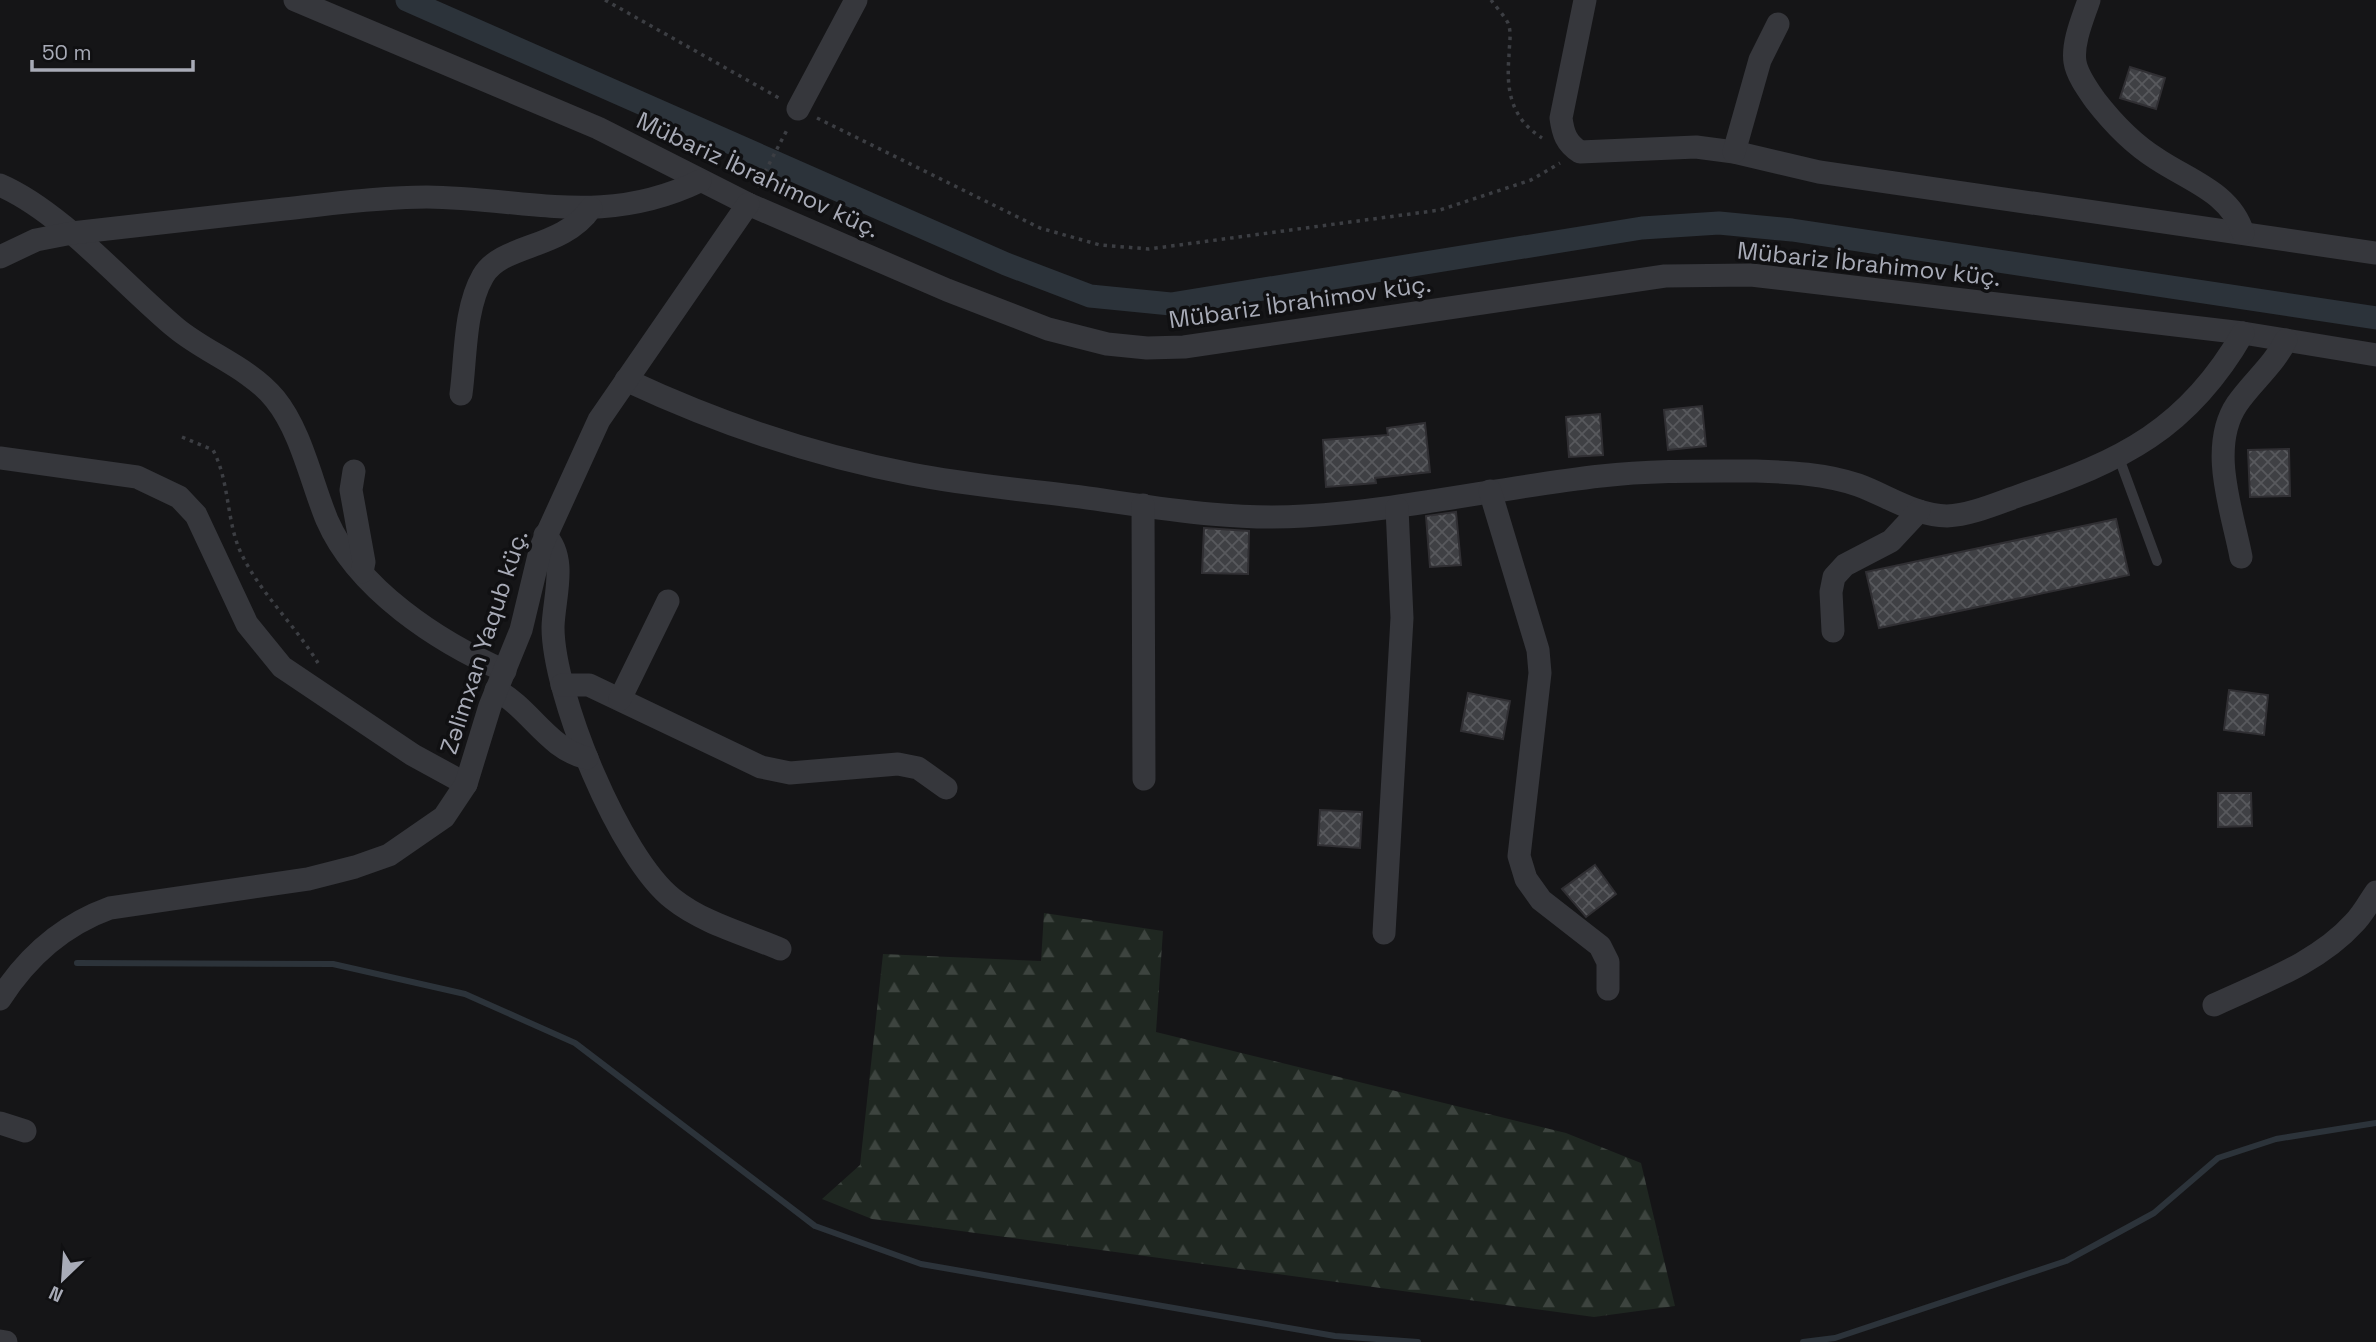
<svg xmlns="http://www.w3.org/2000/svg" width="2376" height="1342" font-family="'Space Grotesk',sans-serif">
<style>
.forest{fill:url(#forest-firs)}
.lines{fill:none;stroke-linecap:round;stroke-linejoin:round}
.stream{stroke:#2c333a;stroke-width:6}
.canal{stroke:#2c333a;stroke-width:23}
.building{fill:url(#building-cross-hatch);stroke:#302f33;stroke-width:2}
.path{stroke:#3c3e43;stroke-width:3.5;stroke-dasharray:3.5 5;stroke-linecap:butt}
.service{stroke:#36373c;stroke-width:10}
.minor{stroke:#36373c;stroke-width:23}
.labels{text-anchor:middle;stroke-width:7;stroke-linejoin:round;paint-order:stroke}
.street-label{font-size:24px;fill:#a8abb7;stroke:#101012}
</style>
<defs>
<pattern id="forest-firs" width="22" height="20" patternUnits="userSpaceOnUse" patternTransform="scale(1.75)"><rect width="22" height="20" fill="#1f2721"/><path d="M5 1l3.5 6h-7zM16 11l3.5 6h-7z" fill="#3d443f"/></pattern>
<pattern id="building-cross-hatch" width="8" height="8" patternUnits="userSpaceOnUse" patternTransform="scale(1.75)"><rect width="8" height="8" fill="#3f4044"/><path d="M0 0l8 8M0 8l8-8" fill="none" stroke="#58595d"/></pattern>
</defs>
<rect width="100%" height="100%" fill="#151517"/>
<!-- forest -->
<polygon class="forest" points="1044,913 1163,931 1156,1032 1566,1133 1641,1163 1675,1306 1594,1317 872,1219 822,1199 860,1165 883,954 1041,961"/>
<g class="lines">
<!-- stream -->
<g class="stream">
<polyline points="77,963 333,964 465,994 575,1043 815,1226 921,1264 1335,1336 1418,1342"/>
<polyline points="1803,1342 1835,1338 2066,1261 2154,1213 2218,1158 2276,1139 2376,1123"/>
</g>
<!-- canal -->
<polyline class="canal" points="407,0 1006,264 1090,296 1171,304 1642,228 1719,223 1792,230 2376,318"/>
</g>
<!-- building -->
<g class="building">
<polygon points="2130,67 2165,78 2156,109 2120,98"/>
<polygon points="1702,406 1706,446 1668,450 1664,410"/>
<polygon points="1600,414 1603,455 1569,457 1566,417"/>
<polygon points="1425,423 1430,472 1375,478 1376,483 1326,487 1323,440 1388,435 1387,428"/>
<polygon points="2289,449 2290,496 2250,497 2248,450"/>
<polygon points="1456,512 1461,565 1430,567 1426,516"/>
<polygon points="2116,519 2129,575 1879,628 1866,572"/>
<polygon points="1204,528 1249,531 1248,574 1202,573"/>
<polygon points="2229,690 2268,695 2264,735 2224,730"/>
<polygon points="1468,693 1510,701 1503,739 1461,731"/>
<polygon points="2218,793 2251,793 2252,826 2218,827"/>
<polygon points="1320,810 1362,812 1360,848 1318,845"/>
<polygon points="1595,865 1616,894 1586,917 1562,889"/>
</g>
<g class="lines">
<!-- path -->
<g class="path">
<polyline points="605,0 779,98"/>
<path d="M1491 0C1496 7 1504 15 1508 23 1512 33 1509 45 1509 56 1506 91 1511 118 1542 138"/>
<polyline points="817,118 1040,228 1100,245 1149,249 1440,210 1531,180 1560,163"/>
<polyline points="757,187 788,128"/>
<path d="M182 437 213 450C230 482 226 521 241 553 260 593 295 625 318 663"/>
</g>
<!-- service -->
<polyline class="service" points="2119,458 2157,561"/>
<!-- minor -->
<g class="minor">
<polyline points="295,0 598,128 748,204 947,290 1048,329 1107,344 1147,348 1184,347 1665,276 1751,275 2243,333 2376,355"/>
<path d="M1585 0 1561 118C1563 133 1566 143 1580 152L1696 147 1734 152 1819 172 2376 253"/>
<path d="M2089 0C2083 18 2072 43 2075 62 2077 75 2088 90 2095 100 2112 122 2133 144 2157 159 2190 181 2231 193 2243 233"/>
<polyline points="798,109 856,0"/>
<polyline points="1734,152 1760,60 1778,24"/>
<path d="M0 185C62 212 123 284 176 328 206 353 250 368 275 399 301 431 311 481 327 520 357 589 438 642 505 671"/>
<path d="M0 257 36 240 72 233C143 225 213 217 284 209 331 204 380 197 427 197 527 198 602 228 700 181"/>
<path d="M626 380C718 423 811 455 911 474 967 485 1025 490 1081 497 1154 507 1230 521 1304 516 1404 510 1502 487 1601 476 1652 470 1705 471 1756 471 1789 472 1826 474 1858 485 1886 495 1916 516 1947 516 1971 515 1998 503 2021 495 2122 461 2188 429 2243 333"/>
<path d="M461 394C466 357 464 309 483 276 502 243 562 250 591 208"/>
<polyline points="0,458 137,477 179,497 196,515 247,624 282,667 413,755 466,784"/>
<polyline points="354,471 351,490 364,562 362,572"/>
<polyline points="1490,491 1538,650 1540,673 1519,856 1526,879 1541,900 1600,946 1608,962 1608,989"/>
<polyline points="1143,505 1144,779"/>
<path d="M545 535C568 559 554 596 553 627 553 695 620 858 673 899 703 923 745 934 780 949"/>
<path d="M2241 557C2232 510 2208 447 2237 404 2253 381 2274 365 2286 340"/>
<polyline points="1833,631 1831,592 1834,577 1845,565 1891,541 1919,511"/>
<polyline points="562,685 589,685 761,767 790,773 898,764 918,768 946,788"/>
<path d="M496 690C531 709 548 749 587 758"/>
<polyline points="620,699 668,601"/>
<polyline points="1384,933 1402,618 1397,508"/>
<path d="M0 999C27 957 63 925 110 908L308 879 355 867 389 855 444 817 466 784 490 706 521 630 541 547 599 420 748 204"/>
<path d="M2214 1005C2261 983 2318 963 2354 923 2363 914 2369 902 2376 892"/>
<polyline points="0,1123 25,1131"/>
<polyline points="0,1341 6,1342"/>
</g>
</g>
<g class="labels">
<!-- street labels -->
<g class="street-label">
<text transform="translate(758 175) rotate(25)" y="8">Mübariz İbrahimov küç.</text>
<text transform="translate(1869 264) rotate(6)" y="8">Mübariz İbrahimov küç.</text>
<text transform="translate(1300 302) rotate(-8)" y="8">Mübariz İbrahimov küç.</text>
<text transform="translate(484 642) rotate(-72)" y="8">Zəlimxan Yaqub küç.</text>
</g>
</g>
<!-- north arrow -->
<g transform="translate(63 1279) rotate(205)" stroke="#101012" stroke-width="5" paint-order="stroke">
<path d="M0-5L12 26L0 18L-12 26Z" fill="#a8abb7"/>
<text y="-10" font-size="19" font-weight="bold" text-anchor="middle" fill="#a8abb7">N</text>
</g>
<!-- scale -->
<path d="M32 60v10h161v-10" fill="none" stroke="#a8abb7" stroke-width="3.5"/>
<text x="42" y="60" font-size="21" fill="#a8abb7" stroke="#101012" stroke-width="5" paint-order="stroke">50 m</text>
</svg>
